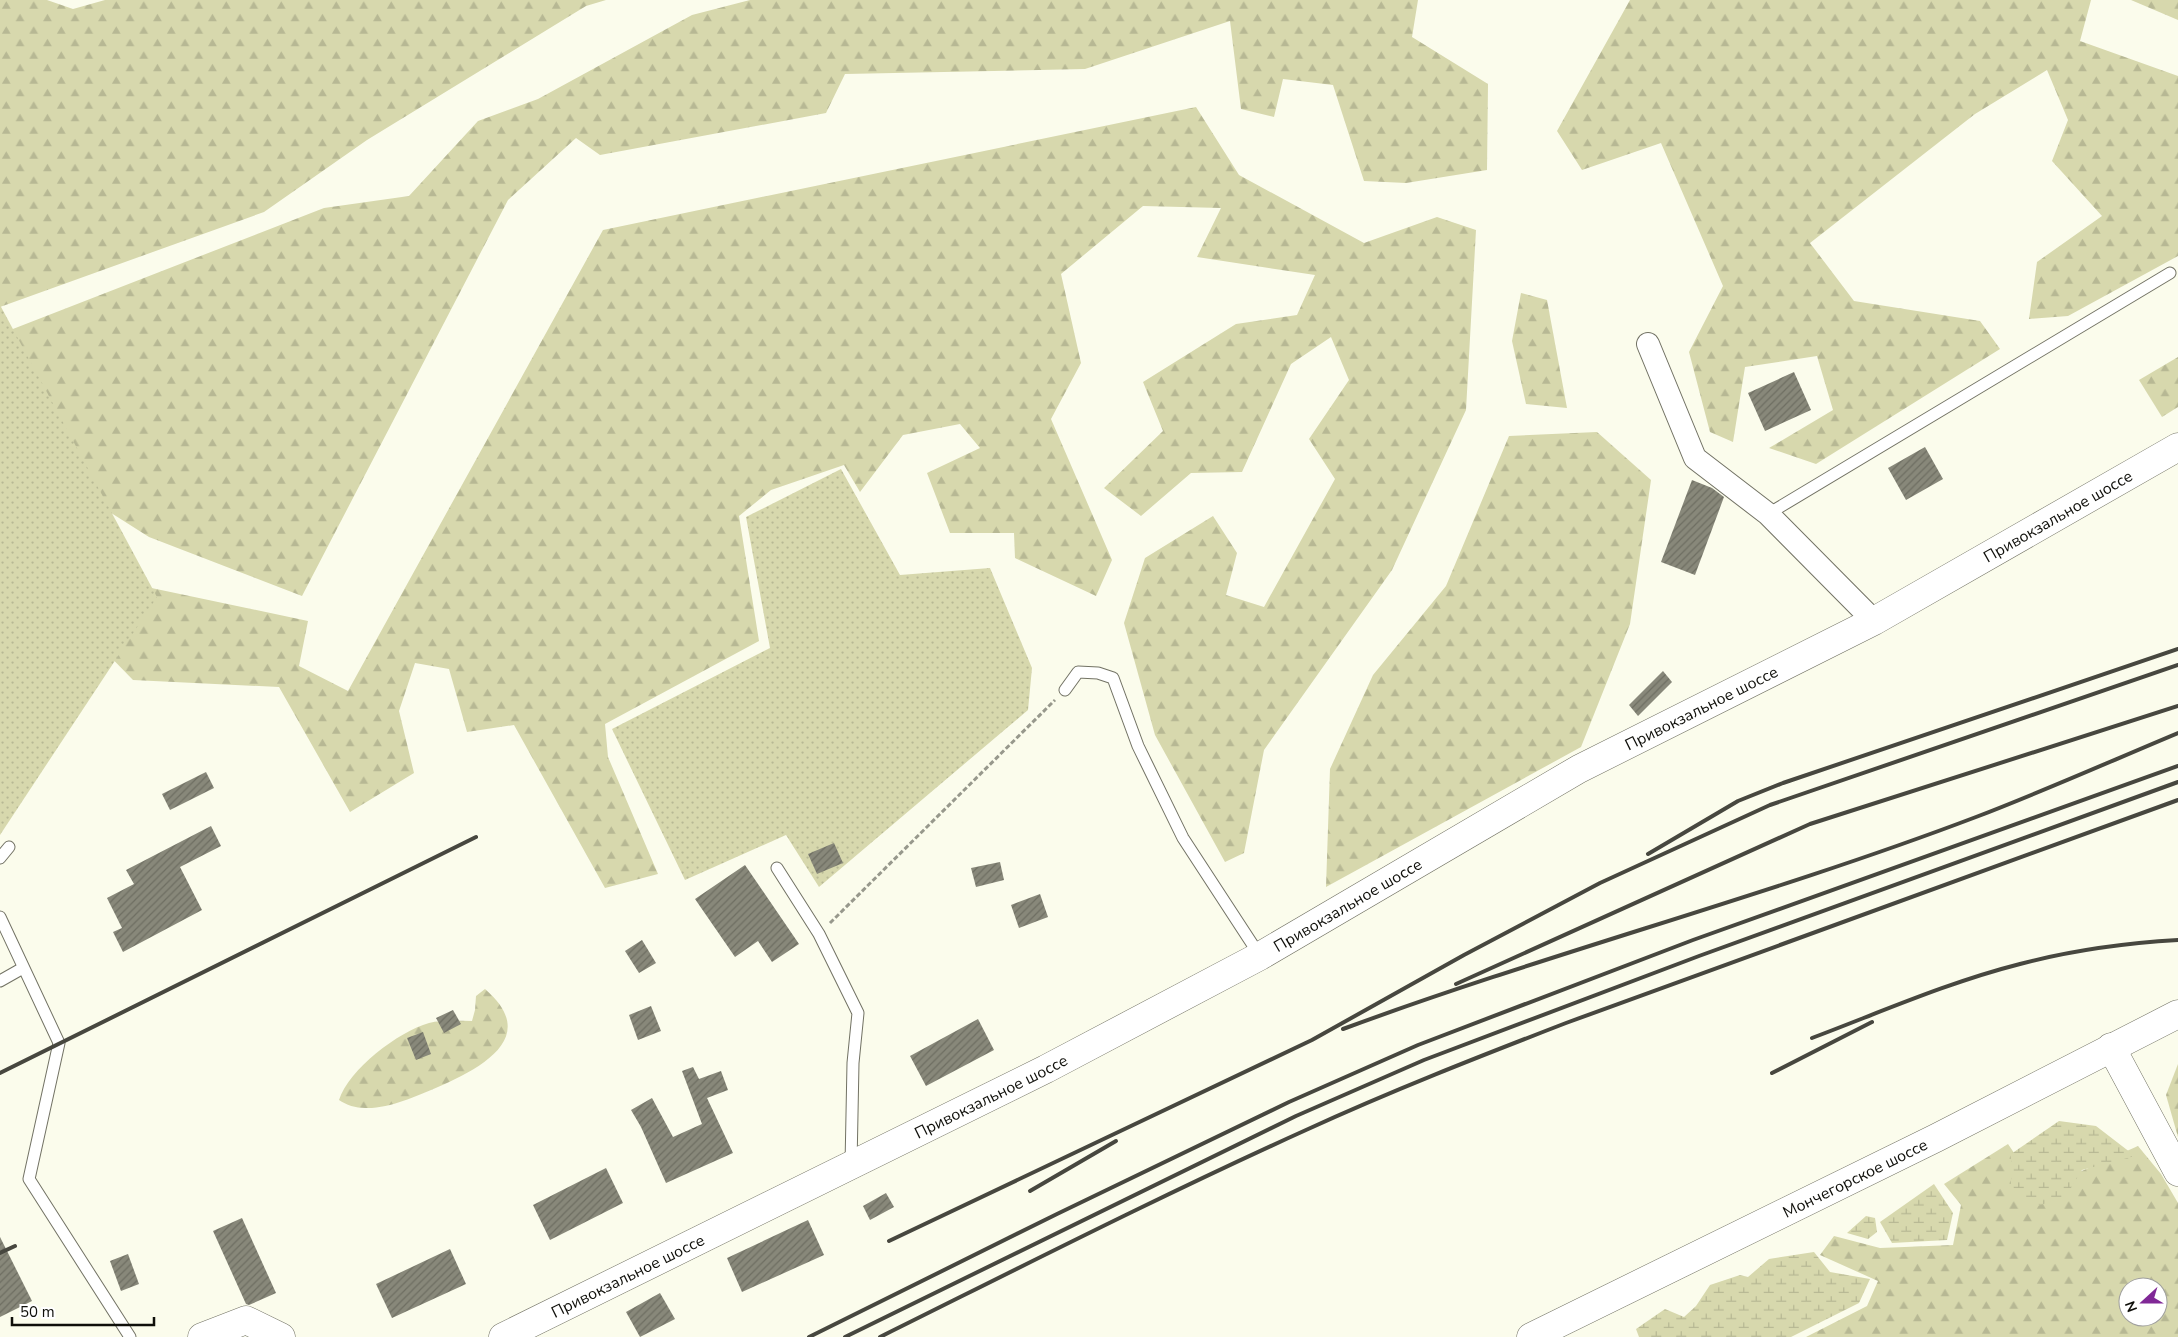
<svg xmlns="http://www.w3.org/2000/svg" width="2178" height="1337" font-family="'Nunito Sans',sans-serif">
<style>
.forest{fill:url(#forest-firs);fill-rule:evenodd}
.wetland{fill:url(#wetland-marsh)}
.park{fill:url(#park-dots)}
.building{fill:url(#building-hatch)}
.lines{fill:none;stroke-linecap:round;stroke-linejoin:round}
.service-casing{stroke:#727264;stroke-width:13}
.minor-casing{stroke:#727264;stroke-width:24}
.tertiary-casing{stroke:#727264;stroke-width:29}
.path{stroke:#97988c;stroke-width:3;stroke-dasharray:5 2.5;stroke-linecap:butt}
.service{stroke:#fff;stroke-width:11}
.minor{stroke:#fff;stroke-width:22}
.tertiary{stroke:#fff;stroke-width:28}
.rail{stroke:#47473f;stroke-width:4}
.labels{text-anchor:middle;stroke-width:5;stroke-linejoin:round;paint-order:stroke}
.street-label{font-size:16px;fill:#0f0f0a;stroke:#fff}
</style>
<defs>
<pattern id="forest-firs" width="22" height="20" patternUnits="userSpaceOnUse" patternTransform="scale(1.25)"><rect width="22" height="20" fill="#d7d8ad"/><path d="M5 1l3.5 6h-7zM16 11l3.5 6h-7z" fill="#b7b894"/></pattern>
<pattern id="wetland-marsh" width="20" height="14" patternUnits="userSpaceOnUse" patternTransform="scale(1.25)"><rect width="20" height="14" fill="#d7d8ad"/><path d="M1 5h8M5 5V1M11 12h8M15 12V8" fill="none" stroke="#b7b894"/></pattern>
<pattern id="park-dots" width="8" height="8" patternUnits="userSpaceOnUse" patternTransform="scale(1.25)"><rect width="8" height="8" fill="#d7d8ad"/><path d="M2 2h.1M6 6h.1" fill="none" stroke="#b7b894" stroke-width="1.8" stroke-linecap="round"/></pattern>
<pattern id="building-hatch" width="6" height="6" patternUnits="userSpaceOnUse" patternTransform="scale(1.25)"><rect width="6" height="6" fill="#88887a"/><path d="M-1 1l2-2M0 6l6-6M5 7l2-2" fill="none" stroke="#6e6e62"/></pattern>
</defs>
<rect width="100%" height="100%" fill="#fbfcec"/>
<!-- forest -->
<g class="forest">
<polygon points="0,0 47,0 73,9 105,0 606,0 586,6 367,140 264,212 0,307"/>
<polygon points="750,0 1418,0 1412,37 1488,84 1487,170 1406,183 1364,181 1333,85 1283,79 1274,117 1241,109 1230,21 1085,69 845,74 826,113 600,155 576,138 508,200 302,596 149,537 45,471 0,334 324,208 409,196 478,121 538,99 692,15"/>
<polygon points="1630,0 2091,0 2080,41 2178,76 2178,256 2068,316 2029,319 2037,262 2102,216 2052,161 2068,120 2047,70 1975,114 1810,243 1854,301 1980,321 2000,349 1816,464 1769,448 1833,410 1817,356 1745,367 1733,442 1710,432 1689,352 1723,286 1661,143 1582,170 1557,131"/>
<polygon points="2131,0 2178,0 2178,20"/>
<polygon points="1196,107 1239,175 1364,243 1437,217 1476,230 1466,410 1392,570 1264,750 1244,853 1225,862 1155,735 1124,623 1145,558 1213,516 1237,553 1226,595 1264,607 1335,479 1309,439 1349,380 1331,337 1291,364 1242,472 1191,473 1141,516 1104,488 1163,431 1143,382 1236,324 1297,315 1315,275 1197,257 1221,208 1143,206 1061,274 1081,363 1051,419 1112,560 1096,596 1015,558 1014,533 950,533 927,473 980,448 960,424 903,435 860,492 844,465 771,490 739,516 759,641 605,724 608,757 658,874 605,888 514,725 467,732 449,669 415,663 399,711 414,773 350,812 279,687 133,680 93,639 123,582 308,621 299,666 348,691 603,230"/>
<polygon points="1521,293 1547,300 1567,408 1526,404 1512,341"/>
<polygon points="2178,357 2178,407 2162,417 2139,380"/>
<polygon points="1597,432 1651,480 1630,624 1581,747 1326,887 1330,769 1373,675 1446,586 1509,436"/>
<path d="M485 989C541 1037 481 1068 438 1087 416 1096 389 1109 365 1108 356 1108 346 1105 339 1100 349 1069 398 1032 429 1023 441 1020 458 1021 472 1021L475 1010 476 996Z"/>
<polygon points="2178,1064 2178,1137 2166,1095"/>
<path d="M2008 1144 2039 1190 2138 1146 2161 1174 2178 1203V1337H1806L1867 1306 1878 1281 1820 1255 1834 1236 1880 1248 1953 1245 1961 1205 1944 1184ZM2128 1287H2158V1317H2128Z"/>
</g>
<!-- wetland -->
<g class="wetland">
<polygon points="2059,1121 2096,1126 2135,1156 2082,1170 2066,1196 2038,1206 2011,1191 2011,1154"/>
<polygon points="1934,1184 1953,1213 1947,1240 1892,1243 1880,1222"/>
<polygon points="1866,1216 1875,1218 1877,1232 1868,1239 1847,1233"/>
<polygon points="1814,1252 1830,1272 1870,1279 1859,1303 1791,1337 1639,1337 1636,1329 1665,1309 1684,1317 1696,1306 1710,1285 1740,1275 1748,1277 1769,1259"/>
</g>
<!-- park -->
<g class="park">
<polygon points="0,305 157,597 0,835"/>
<polygon points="841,469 900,575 990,568 1032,668 1028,710 819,887 786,835 685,880 612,729 770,648 746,517"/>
</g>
<!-- building -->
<g class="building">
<polygon points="1794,372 1811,410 1765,431 1748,393"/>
<polygon points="1925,447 1943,479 1906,500 1888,468"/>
<polygon points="1692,480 1712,488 1724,497 1695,575 1661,562"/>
<polygon points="1663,671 1672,682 1638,716 1629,705"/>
<polygon points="206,772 214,788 170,810 162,794"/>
<polygon points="211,826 221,846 180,867 202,910 123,952 113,932 122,928 107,898 134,884 126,870"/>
<polygon points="834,843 843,863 817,874 808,854"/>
<polygon points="1000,862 1004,880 976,887 971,868"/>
<polygon points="745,865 799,944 772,962 758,941 735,957 695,899"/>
<polygon points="1040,894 1048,917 1019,928 1011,905"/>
<polygon points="642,940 656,963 639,973 625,951"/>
<polygon points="651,1006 661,1031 638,1040 629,1015"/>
<polygon points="453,1010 461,1024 444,1033 436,1018"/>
<polygon points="978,1019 994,1050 926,1086 910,1056"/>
<polygon points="423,1032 431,1054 416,1060 407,1038"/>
<polygon points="693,1067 699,1079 721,1071 728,1090 707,1098 733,1153 666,1183 641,1127 631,1110 652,1098 673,1137 702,1124 682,1071"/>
<polygon points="606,1168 623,1203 550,1240 533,1205"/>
<polygon points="886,1193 894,1207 870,1220 863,1206"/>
<polygon points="242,1218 276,1293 249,1305 246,1304 213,1231"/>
<polygon points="808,1220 824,1255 742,1292 727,1258"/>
<polygon points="0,1237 32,1301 0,1317"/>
<polygon points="450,1249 466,1284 392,1318 376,1284"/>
<polygon points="128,1254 139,1284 121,1291 110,1261"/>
<polygon points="660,1293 675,1319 640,1337 626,1312"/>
</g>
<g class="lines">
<!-- service casing -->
<g class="service-casing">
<g id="service">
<polyline points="1768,514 2170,273"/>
<polyline points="1065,690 1078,672 1098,673 1113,678 1138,746 1183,838 1260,956"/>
<polyline points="0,858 9,847"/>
<polyline points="777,868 819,934 858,1013 853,1063 851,1165"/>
<polyline points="0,917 59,1043 29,1179 130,1337"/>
<polyline points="0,981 23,968"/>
</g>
</g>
<!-- minor casing -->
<g class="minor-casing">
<polyline id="minor" points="1648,344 1695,458 1768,514 1874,621"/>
</g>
<!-- tertiary casing -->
<g class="tertiary-casing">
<g id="tertiary">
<polyline points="2111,1047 2178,1172"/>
<polyline points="202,1337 246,1320 281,1337"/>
<path id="s1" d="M503 1337 1046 1069 1260 956 1579 769 1874 621 2178 447"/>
<path id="s2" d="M1531 1337 1936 1138 2178 1014"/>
</g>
</g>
<!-- path -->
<polyline class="path" points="830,923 1055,700"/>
<!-- service -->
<use href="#service" class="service"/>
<!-- minor -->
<use href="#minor" class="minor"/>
<!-- tertiary -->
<use href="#tertiary" class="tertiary"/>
<!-- rail -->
<g class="rail">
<polyline points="1648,854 1738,801 1783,783 2178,649"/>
<polyline points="1456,984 1810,824 2178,706"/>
<path d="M1343 1029C1552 952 1768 896 1976 817 2044 791 2111 761 2178 733"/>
<path d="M1812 1038C1881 1012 1949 982 2020 964 2069 951 2127 943 2178 940"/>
<polyline points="0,1073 476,837"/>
<polyline points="1772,1073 1872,1022"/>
<polyline points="1030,1191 1116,1141"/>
<polyline points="889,1241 1312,1040 1464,955 1600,883 1770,805 2178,665"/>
<polyline points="0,1253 15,1246"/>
<polyline points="809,1337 1057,1214 1289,1102 1418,1045 1693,940 2178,766"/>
<polyline points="845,1337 1296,1116 1424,1060 1699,956 2178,782"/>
<path d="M880 1337C1021 1267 1162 1195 1306 1130 1391 1091 1478 1057 1566 1023L2178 800"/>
</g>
</g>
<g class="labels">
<!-- street labels -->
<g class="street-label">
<text dy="6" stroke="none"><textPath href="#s1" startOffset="1759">Привокзальное шоссе</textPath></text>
<text dy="6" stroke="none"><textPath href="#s1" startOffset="1354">Привокзальное шоссе</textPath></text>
<text dy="6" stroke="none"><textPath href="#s1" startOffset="949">Привокзальное шоссе</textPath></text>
<text dy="6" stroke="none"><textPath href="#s1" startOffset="544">Привокзальное шоссе</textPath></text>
<text dy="6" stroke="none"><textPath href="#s2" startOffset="361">Мончегорское шоссе</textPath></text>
<text dy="6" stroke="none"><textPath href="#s1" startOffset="139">Привокзальное шоссе</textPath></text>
</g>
</g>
<!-- north arrow -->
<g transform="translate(2143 1302) rotate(249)"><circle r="24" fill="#ffffff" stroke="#9f9f9d"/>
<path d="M0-4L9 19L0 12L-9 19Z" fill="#802896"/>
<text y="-8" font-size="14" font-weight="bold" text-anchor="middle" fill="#0f0f0a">N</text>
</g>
<!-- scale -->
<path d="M12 1317v8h142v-8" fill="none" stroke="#0f0f0a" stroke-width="2.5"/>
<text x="20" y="1317" font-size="15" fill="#0f0f0a" stroke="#ffffff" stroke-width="4" paint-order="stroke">50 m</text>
</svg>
